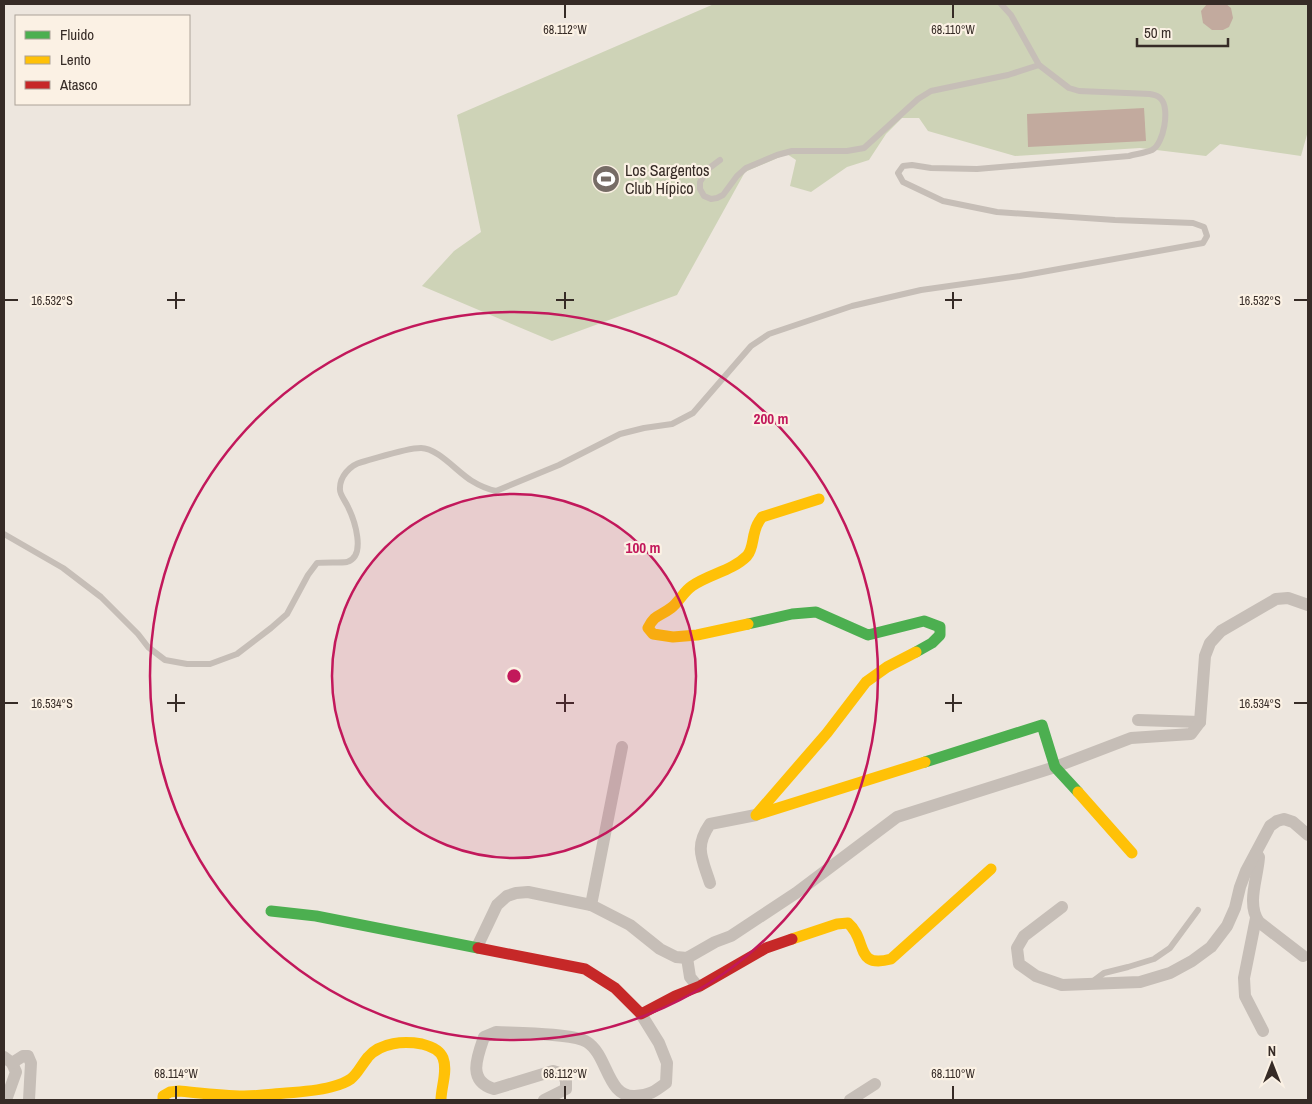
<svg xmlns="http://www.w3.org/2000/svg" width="1312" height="1104" font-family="'Archivo Narrow',sans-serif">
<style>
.grass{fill:#ced3b7}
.building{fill:#c2aa9e}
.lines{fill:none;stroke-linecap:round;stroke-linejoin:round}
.lane{stroke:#c6beb7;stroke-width:6}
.street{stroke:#c6beb7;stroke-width:12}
.fast{stroke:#4caf50;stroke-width:11}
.slow{stroke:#ffc107;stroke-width:11}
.jam{stroke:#c62828;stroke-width:11}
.ticks{fill:none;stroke:#362b26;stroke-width:2}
.ring{fill:none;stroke:#c2185b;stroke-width:2.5}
.labels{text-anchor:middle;stroke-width:4.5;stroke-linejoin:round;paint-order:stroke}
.poi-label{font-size:16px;fill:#362b26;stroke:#fbf1e4;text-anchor:start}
.ticks-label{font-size:12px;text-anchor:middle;fill:#362b26;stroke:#fbf1e4;stroke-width:4.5;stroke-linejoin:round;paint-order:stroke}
.centre{fill:#c2185b;stroke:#fbf1e4;stroke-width:2.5}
.ring-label{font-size:15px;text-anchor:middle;font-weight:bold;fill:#c2185b;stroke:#fbf1e4;stroke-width:4.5;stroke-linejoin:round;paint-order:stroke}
</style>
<rect width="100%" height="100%" fill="#ede6de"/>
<!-- grass -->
<polygon class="grass" points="714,4 1308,4 1308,131 1301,156 1220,144 1206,156 1140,148 1015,156 928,131 919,118 902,118 886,134 869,160 847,167 811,192 790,186 796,160 787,154 745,172 677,295 552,341 422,286 454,251 481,232 457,115"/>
<!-- building -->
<g class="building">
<polygon points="1207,4 1226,4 1231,8 1233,18 1229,27 1223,30 1212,30 1203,23 1201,11"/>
<polygon points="1144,108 1146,141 1028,147 1027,114"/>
</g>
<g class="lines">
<!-- lane -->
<g class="lane">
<polyline points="720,160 708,169 700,182 700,189 704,196 711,199 717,198 723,195 737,176 746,168 777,155 792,151 847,151 864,148 918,99 931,91 1008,75 1039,65"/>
<path d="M4 534 63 568 101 597 138 634 148 647 165 660 187 664H210L237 654 271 628 287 614 308 575 317 563C325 562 341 563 347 562 367 556 354 519 348 507 346 502 340 495 340 490 339 477 350 465 362 462 378 458 405 448 421 448 438 448 458 473 472 481 480 486 487 489 496 491L559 465 620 434 644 428 672 424 693 413 751 346 769 334 852 306 921 290 1020 276 1203 243 1207 236 1204 227 1193 223 1115 220 997 212 943 201 903 182 898 173 903 166 912 165 931 168 977 169 1129 156C1136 154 1145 153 1152 150 1164 144 1170 108 1161 99 1158 95 1154 95 1150 94L1079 91 1069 88 1039 65 1011 15 1001 4"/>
<polyline points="1092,982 1104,973 1128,967 1154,959 1170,948 1198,910"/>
</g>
<!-- street -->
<g class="street">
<polyline points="1138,720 1200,722"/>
<path d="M1256 853 1259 857C1258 877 1246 904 1259 922L1303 956"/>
<path d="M710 883C702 858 694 847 710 824L756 815"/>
<polyline points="591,905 622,747"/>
<polyline points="1062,907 1024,936 1017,948 1019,964 1036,976 1062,985 1140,982 1170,973 1192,961 1211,947 1227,926 1235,908 1240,887 1246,871 1270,826 1277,821 1284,819 1293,822 1308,835"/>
<polyline points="1256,918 1244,978 1245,996 1263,1031"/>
<polyline points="477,947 497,905 507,896 516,893 528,892 591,905 630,925 660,949 676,957 687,958 715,942 731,936 796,893 897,817 1055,767 1131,738 1191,734 1200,722 1205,656 1210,643 1221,631 1276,599 1288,598 1308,605"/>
<polyline points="687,958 690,977 698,987"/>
<polyline points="4,1057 12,1063 16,1072 6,1100"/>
<polyline points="12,1063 23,1056 28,1056 31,1063 29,1100"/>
<path d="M544 1100 566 1089V1081L563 1074 553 1071 494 1089C467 1081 477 1057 484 1037L496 1032C515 1033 573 1033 587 1042 608 1055 607 1098 635 1096 650 1095 654 1092 666 1083L667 1063 659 1043 641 1014"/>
<polyline points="850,1100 875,1084"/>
</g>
<!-- fast -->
<g class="fast">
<polyline points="748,624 792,614 816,612 868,635 924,621 940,627 940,635 932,643 916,652"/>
<polyline points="925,762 1042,725 1055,767 1078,792"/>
<polyline points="271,911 316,916 478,948"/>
</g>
<!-- slow -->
<g class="slow">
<path d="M748 624 697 635 673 637 653 634 648 628C655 614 659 617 671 608 679 602 684 591 692 586 709 574 732 571 747 556 753 549 752 540 755 531 756 526 759 521 762 517L819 499"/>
<polyline points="916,652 887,667 866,682 827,733 756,815 925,762"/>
<polyline points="1078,792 1132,853"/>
<path d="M792 939 837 924 848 923C868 940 854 969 891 959L991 869"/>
<path d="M163 1100V1096L170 1092 179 1091C200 1093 222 1096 244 1096 258 1096 272 1094 286 1093 301 1092 316 1091 331 1087 357 1080 354 1075 368 1057 381 1042 404 1041 422 1044 430 1046 440 1050 443 1058 448 1071 441 1087 441 1100"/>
</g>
<!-- jam -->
<polyline class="jam" points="478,948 585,969 615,988 641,1014 675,996 700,986 766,948 792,939"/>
</g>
<!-- ticks -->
<path class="ticks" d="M565 5V18M953 5V18M176 292V309M565 292V309M953 292V309M5 300H18M167 300H185M556 300H574M945 300H962M1294 300H1307M176 694V712M565 694V712M953 694V712M5 703H18M167 703H185M556 703H574M945 703H962M1294 703H1307M176 1086V1099M565 1086V1099M953 1086V1099"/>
<!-- distance rings -->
<circle cx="514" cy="676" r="182" fill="#c2185b" fill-opacity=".12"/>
<g class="ring">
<circle cx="514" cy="676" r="182"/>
<circle cx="514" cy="676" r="364"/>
</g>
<!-- icons -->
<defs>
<g id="stadium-disc" transform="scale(1.4375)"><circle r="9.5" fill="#766c66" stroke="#fbf1e4"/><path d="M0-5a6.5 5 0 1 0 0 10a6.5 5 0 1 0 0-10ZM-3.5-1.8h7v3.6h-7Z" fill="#fff"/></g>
</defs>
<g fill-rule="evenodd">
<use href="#stadium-disc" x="606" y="179"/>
</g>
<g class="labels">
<!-- poi labels -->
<g class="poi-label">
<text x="625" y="176">Los Sargentos<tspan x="625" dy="18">Club Hípico</tspan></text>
</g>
</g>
<g class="ticks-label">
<text x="565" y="34">68.112°W</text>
<text x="953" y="34">68.110°W</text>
<text x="52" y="305">16.532°S</text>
<text x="1260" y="305">16.532°S</text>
<text x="52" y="708">16.534°S</text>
<text x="1260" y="708">16.534°S</text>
<text x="176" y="1078">68.114°W</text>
<text x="565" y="1078">68.112°W</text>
<text x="953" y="1078">68.110°W</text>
</g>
<circle cx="514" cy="676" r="8" class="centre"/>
<g class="ring-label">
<text x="771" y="424">200 m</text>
<text x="643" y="553">100 m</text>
</g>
<!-- border -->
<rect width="1312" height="1104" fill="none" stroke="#362b26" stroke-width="10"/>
<!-- legend -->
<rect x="15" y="15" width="175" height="90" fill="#fbf1e4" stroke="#aca298"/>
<rect x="25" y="31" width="25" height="8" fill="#4caf50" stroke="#aca298"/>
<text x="60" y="40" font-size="15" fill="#362b26">Fluido</text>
<rect x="25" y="56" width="25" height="8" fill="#ffc107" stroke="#aca298"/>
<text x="60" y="65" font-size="15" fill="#362b26">Lento</text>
<rect x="25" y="81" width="25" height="8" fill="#c62828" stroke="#aca298"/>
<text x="60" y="90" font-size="15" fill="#362b26">Atasco</text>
<!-- north arrow -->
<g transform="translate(1272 1064)" stroke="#fbf1e4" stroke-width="4" paint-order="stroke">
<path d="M0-4L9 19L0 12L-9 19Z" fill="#362b26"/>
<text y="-8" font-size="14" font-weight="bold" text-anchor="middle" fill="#362b26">N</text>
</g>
<!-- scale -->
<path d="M1137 38v8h91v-8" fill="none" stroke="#362b26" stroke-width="2.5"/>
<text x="1144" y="38" font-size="15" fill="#362b26" stroke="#fbf1e4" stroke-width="4" paint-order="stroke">50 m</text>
</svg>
